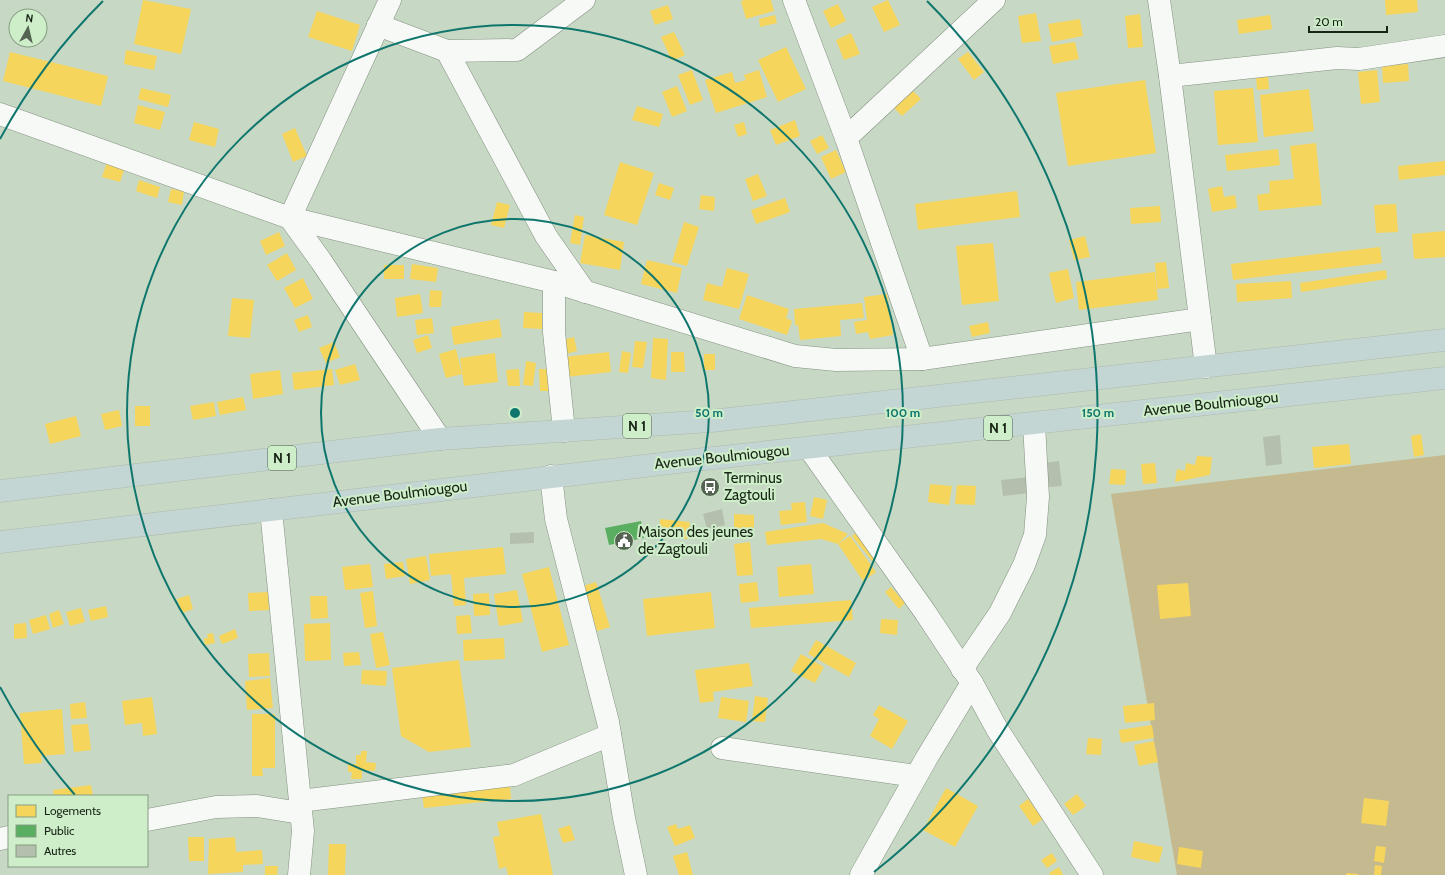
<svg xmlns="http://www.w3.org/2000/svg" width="1445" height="875" font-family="Cabin,sans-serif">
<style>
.green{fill:#c4b98f}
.homes{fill:#f6d55c}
.public{fill:#5aae61}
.building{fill:#b4bfad}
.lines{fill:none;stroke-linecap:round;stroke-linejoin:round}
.street-casing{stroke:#839181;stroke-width:23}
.highway-casing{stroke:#b0b9ae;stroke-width:23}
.street{stroke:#f7f9f6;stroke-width:22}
.highway{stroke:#c4d6d4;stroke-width:22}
.ring{fill:none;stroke:#0f766e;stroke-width:2}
.labels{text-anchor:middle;stroke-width:4;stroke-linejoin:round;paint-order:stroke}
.shield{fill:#ceeec9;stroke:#4f614c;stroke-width:1}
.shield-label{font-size:14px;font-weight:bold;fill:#182416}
.street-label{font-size:15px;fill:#182416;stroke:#ceeec9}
.poi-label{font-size:15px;fill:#182416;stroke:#ceeec9;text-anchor:start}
.centre{fill:#0f766e;stroke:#ceeec9;stroke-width:2}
.ring-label{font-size:12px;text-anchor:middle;font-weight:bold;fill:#0f766e;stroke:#ceeec9;stroke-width:4;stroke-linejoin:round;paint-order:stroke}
</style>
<rect width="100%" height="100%" fill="#c7d9c4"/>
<!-- green -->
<polygon class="green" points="1445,455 1445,875 1177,875 1111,494"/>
<!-- homes -->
<g class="homes">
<polygon points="143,0 191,9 181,54 134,44"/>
<polygon points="745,0 771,0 774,11 746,19 741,1"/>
<polygon points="888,0 900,25 884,32 872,7"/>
<polygon points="1385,0 1417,0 1418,12 1386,15"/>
<polygon points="838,4 846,21 831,28 823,11"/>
<polygon points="668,5 673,19 655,25 650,11"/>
<polygon points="317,11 360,25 352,51 308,37"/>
<polygon points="1036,13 1041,41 1022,43 1018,16"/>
<polygon points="1140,14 1143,47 1128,48 1125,16"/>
<polygon points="775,15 777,23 760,27 759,19"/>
<polygon points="1270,15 1272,29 1239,34 1237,20"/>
<polygon points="1080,19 1083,36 1052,42 1048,24"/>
<polygon points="674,32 685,55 672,61 661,37"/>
<polygon points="851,33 860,54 844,60 836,40"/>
<polygon points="1075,42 1079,59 1053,64 1049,46"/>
<polygon points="786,47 806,89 778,102 758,60"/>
<polygon points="126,50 157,56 154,70 124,64"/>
<polygon points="10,52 108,76 101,106 3,81"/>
<polygon points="968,52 984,72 974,80 958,59"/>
<polygon points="1408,64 1409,81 1383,83 1382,66"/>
<polygon points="692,70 703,100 690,105 678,75"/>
<polygon points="759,70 767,97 716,113 705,80 732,72 735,83 746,80 744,75"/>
<polygon points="1377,70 1380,102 1361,104 1358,72"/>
<polygon points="1268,74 1269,89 1257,90 1256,75"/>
<polygon points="1145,80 1156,153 1068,166 1056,93"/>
<polygon points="677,86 687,111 672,117 662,92"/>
<polygon points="141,88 171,95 168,107 138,99"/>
<polygon points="1253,88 1258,142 1218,145 1214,91"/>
<polygon points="1309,89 1314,131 1264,137 1260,95"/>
<polygon points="912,90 921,99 902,116 894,108"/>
<polygon points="138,105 165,112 160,130 134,123"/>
<polygon points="637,106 663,114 659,127 632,120"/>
<polygon points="795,120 800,136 776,145 770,130"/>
<polygon points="194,122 219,129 215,147 189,140"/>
<polygon points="744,122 747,134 738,137 734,125"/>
<polygon points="295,128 307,156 293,162 282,134"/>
<polygon points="822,135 829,148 817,154 810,141"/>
<polygon points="1316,143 1322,205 1259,211 1257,195 1270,193 1269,181 1294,179 1290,146"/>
<polygon points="1278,149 1280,165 1227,171 1225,155"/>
<polygon points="836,150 846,172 831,179 821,157"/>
<polygon points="1445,161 1445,175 1399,180 1398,166"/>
<polygon points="107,162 125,167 120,182 102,177"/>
<polygon points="620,162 654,173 637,225 604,215"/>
<polygon points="758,174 767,196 753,201 745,179"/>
<polygon points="139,180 160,187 157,198 136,191"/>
<polygon points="659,183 674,188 670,200 655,195"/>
<polygon points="1222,186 1224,197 1235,195 1237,208 1212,212 1208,189"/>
<polygon points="171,189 184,191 182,205 168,202"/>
<polygon points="1017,191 1020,217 918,230 915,204"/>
<polygon points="701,195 715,197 714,211 699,209"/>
<polygon points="785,198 790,212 756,224 751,210"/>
<polygon points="497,202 510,205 504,228 491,225"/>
<polygon points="1396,204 1398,232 1376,233 1374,205"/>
<polygon points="1160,206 1161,222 1131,224 1130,208"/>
<polygon points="575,215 584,217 580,245 570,243"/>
<polygon points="684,222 699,227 687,266 672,262"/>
<polygon points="1445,231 1445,257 1414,259 1412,234"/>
<polygon points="279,232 285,246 266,255 260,241"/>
<polygon points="585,235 624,242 620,270 580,263"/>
<polygon points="1085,236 1090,257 1074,260 1069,240"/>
<polygon points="993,243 999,301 962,305 956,246"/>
<polygon points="1380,247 1382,263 1233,280 1231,264"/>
<polygon points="287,253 296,270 277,281 267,265"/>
<polygon points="647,260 682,268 677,293 641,284"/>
<polygon points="1166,262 1169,288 1157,289 1155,263"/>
<polygon points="412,264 438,268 436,282 410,279"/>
<rect x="384" y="265" width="20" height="14"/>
<polygon points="727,268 749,274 739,309 703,300 707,283 722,287"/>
<polygon points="1068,269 1074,298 1056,303 1049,273"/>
<polygon points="1386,270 1387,279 1301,292 1300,283"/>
<polygon points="1155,272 1158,300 1079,310 1076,282"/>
<polygon points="303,278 313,299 295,308 284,288"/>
<polygon points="1291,281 1292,298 1237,302 1236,284"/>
<polygon points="430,290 442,291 441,307 429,307"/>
<polygon points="420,294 423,313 397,317 395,298"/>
<polygon points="887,294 893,335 870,339 868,332 856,334 854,322 867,320 864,297"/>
<polygon points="747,295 789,309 786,318 792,321 787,335 739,319"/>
<polygon points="232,298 254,300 250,338 228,336"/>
<polygon points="862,303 864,318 840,320 841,336 800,340 798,325 795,325 794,309"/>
<polygon points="524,312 542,313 542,329 523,328"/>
<polygon points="308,315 312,327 299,332 294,320"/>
<polygon points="432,318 434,333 417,335 415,320"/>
<polygon points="499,319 502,337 454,345 451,327"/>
<polygon points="988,322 990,333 972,337 969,326"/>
<polygon points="428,335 432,348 417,353 413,340"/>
<polygon points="574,337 577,351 562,355 559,341"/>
<polygon points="653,338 668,339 666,380 651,378"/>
<polygon points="635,341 647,342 643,368 632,367"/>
<polygon points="334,342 340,357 326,363 319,348"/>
<polygon points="456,349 462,374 446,378 439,354"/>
<polygon points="622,351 631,353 628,373 619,372"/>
<polygon points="609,352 611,372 566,377 563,357"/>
<polygon points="671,352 684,352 685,372 671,372"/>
<polygon points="495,353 498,382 464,386 460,358"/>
<rect x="704" y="354" width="11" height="16"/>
<polygon points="526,361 536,363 533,386 523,385"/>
<polygon points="355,364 360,380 340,385 335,370"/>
<polygon points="332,369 334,385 294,390 292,373"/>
<polygon points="519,369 520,386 508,386 506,370"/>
<polygon points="539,369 553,369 553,391 540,391"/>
<polygon points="280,370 283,394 253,399 250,374"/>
<polygon points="243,397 246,410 220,415 217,402"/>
<polygon points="214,402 216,416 193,420 190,406"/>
<rect x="135" y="406" width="15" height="20"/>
<polygon points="119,410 122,426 105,430 101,414"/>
<polygon points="76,416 81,436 50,444 45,424"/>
<polygon points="1421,434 1424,455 1414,457 1411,436"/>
<polygon points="1349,444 1351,464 1314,468 1312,447"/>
<polygon points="1197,456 1212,457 1210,475 1175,482 1177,469 1185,471 1186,463 1195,465"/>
<polygon points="1155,463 1157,483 1143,484 1141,464"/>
<polygon points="1111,469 1126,470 1125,485 1109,484"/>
<polygon points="930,484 952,486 949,505 928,502"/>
<polygon points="957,485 976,486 975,505 955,504"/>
<polygon points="814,497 827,500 823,519 810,516"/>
<polygon points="805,502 807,522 781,525 779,511 792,510 791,503"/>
<polygon points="734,514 754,515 754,531 734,530"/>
<polygon points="660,519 690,522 688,539 659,536"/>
<polygon points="823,523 848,534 838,544 850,536 876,572 863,581 838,544 821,539 767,545 765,532"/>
<polygon points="860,529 880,555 872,561 852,536"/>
<polygon points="750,542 753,575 737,576 734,544"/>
<polygon points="503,547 506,574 464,578 466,605 454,606 451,574 431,576 429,554"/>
<polygon points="426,556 430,580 410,584 406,559"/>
<polygon points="403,562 405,576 386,579 384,564"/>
<polygon points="370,564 373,587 345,590 342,567"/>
<polygon points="811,564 814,594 779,597 777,567"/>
<polygon points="549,567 569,645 542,652 522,574"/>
<polygon points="596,582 610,627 597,631 583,586"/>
<polygon points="757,582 759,601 741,603 739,584"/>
<polygon points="1188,583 1191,616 1160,619 1157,585"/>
<polygon points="891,587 905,603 899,609 885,592"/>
<polygon points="517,590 523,622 499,626 494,594"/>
<polygon points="373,591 377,626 365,628 360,593"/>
<polygon points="268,592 269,610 249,611 248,593"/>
<polygon points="711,592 715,628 647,636 643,599"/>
<polygon points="489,593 490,615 474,616 473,594"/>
<polygon points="189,595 193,609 182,613 177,599"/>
<polygon points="310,596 327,596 328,618 311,619"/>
<polygon points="851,600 853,620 751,628 749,608"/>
<polygon points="106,606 108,617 91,621 88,610"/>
<polygon points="81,608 85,622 70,626 66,612"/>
<polygon points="59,610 64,624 53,628 49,614"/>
<polygon points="46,615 50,629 33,634 29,620"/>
<polygon points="470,615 472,633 457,634 456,616"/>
<polygon points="881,619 898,620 897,635 880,633"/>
<polygon points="26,623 27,638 14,639 14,624"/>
<polygon points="330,623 331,660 305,661 304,624"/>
<polygon points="235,629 238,638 222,644 219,636"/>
<polygon points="383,632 390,665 376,668 370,634"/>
<polygon points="213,633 215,643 205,645 204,638 208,638 207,634"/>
<polygon points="504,638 505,659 464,661 463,640"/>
<polygon points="816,640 856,663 849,677 808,654"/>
<polygon points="359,652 361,665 344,666 343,653"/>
<polygon points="269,653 270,676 249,677 248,654"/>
<polygon points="801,654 824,667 815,683 791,671"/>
<polygon points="459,660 471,747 429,752 401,736 392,668"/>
<polygon points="749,663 753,686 713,692 714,701 700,703 695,670"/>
<polygon points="362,670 387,671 386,686 361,684"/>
<polygon points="270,678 273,708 247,710 245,681"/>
<polygon points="755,696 768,698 765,722 752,721"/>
<polygon points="152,697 157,734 143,736 142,723 125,725 122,701"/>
<polygon points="721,697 749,701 746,722 718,718"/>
<polygon points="85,702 87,718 71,719 70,704"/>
<polygon points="1154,703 1155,720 1125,723 1123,706"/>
<polygon points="879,705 908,721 892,749 870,736 879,719 873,715"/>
<polygon points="62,709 65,754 41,756 42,763 24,764 20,713"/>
<polygon points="252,714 275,714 275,768 262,768 263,776 252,776"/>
<polygon points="88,724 91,750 74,752 71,725"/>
<polygon points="1152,725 1154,738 1121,743 1119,730"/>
<polygon points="1088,738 1102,739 1101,755 1086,754"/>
<polygon points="1154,741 1158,762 1139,766 1134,745"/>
<polygon points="361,751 367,751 366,762 376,763 375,771 362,770 362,779 351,779 352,772 348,772 348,764 356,764 356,755 361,755"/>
<polygon points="91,785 93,796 54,796 53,790"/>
<polygon points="510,785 511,799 424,808 422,794"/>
<polygon points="946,788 978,806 955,847 923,830"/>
<polygon points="1077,794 1086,806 1073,815 1064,804"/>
<polygon points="1364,798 1389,801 1386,826 1361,823"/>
<polygon points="1028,799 1043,819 1033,826 1019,806"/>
<polygon points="541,814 553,875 508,875 506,867 499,869 493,837 500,836 497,822"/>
<polygon points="676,824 678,829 690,825 695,838 675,846 667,827"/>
<polygon points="570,825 575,840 563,843 558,829"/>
<polygon points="188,837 204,837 204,861 189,861"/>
<polygon points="235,837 236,852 262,850 263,864 243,865 243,872 208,874 209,839"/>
<polygon points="1134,841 1163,847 1159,863 1131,857"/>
<polygon points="329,844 346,844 345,875 328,875"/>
<polygon points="1376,846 1386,847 1384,863 1374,861"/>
<polygon points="1179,847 1203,851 1201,868 1177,864"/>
<polygon points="687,852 693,875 679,875 673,856"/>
<polygon points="1052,853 1057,861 1047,868 1041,860"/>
<polygon points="1375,865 1382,866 1381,875 1374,875"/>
<polygon points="265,866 278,866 277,875 265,875"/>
<polygon points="1059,867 1063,875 1051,875 1049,873"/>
<polygon points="1347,873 1358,874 1358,875 1346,875"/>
</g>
<!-- public -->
<polygon class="public" points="641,521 644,538 609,545 605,528"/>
<!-- building -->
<g class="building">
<polygon points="1280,435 1282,464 1266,466 1263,437"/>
<polygon points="1059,461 1062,486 1048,487 1045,463"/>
<polygon points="1029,477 1031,493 1003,496 1001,480"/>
<polygon points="722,509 725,525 707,529 703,514"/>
<polygon points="534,532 534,543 510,544 510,533"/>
</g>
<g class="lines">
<!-- street casing -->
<g class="street-casing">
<g id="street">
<polyline points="390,0 290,218 554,282 795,356 836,360 922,359 1200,319"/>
<polyline points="794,0 846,138 922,359"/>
<polyline points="1159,0 1170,76 1206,367"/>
<polyline points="378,25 447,51 517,50 584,0"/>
<polyline points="447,51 546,236 585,292"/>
<polyline points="1170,76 1337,58 1359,59 1445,46"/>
<polyline points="0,114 290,218 321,261 440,439"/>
<polyline points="846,138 994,0"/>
<polyline points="554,282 554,332 564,431"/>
<polyline points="809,448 925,612 972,683 997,729 1092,875"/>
<polyline points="551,476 556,519 608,722 624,818 636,875"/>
<polyline points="271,510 303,831 299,875"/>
<polyline points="962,669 1000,613 1024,565 1035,535 1038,497 1034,424"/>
<polyline points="722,748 916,776"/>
<polyline points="300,801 514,775 610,735"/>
<polyline points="147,820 216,807 257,806 300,813"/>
<polyline points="0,839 9,837"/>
<polyline points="861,875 926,759 972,683"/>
</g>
</g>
<!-- highway casing -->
<g class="highway-casing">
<g id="highway">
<polyline points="0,491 440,439 711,421 1445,340"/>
<polyline points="0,542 695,460 1445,378"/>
</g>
</g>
<!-- street -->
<use href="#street" class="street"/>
<!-- highway -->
<use href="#highway" class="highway"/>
</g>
<!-- distance rings -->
<g class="ring">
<circle cx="515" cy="413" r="194"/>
<circle cx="515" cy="413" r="388"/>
<path d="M75 795A583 583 0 0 1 0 687M0 139A583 583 0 0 1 103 1M927 1A583 583 0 0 1 874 872"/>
</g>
<!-- icons -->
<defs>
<g id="bus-disc" transform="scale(1)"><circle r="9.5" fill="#556353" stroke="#ceeec9"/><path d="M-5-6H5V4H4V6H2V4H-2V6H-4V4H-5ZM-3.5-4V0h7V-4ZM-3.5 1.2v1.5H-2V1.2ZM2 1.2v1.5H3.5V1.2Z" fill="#fff"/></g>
<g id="civic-disc" transform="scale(1)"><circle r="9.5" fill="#556353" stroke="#ceeec9"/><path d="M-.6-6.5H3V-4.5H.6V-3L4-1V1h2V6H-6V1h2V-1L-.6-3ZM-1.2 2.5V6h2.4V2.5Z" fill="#fff"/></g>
</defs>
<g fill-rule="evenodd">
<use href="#bus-disc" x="710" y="487"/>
<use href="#civic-disc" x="624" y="541"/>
</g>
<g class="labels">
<!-- shield labels -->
<g class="shield">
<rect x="623" y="414" width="28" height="24" rx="3"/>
<rect x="984" y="416" width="28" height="24" rx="3"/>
<rect x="268" y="446" width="28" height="24" rx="3"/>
</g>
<g class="shield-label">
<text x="637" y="431">N 1</text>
<text x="998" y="433">N 1</text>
<text x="282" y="463">N 1</text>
</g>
<!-- street labels -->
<g class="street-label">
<text transform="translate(1211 404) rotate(-6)" y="5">Avenue Boulmiougou</text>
<text transform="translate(722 457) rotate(-6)" y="5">Avenue Boulmiougou</text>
<text transform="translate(400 494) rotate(-7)" y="5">Avenue Boulmiougou</text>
</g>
<!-- poi labels -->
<g class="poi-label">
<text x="724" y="483">Terminus<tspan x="724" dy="17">Zagtouli</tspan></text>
<text x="638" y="537">Maison des jeunes<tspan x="638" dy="17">de Zagtouli</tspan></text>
</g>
</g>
<circle cx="515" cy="413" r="6" class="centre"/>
<g class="ring-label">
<text x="709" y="417">50 m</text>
<text x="903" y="417">100 m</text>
<text x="1098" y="417">150 m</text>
</g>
<!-- legend -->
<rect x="8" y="795" width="140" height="72" fill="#ceeec9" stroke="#859d81"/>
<rect x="16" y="805" width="20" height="12" fill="#f6d55c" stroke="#859d81"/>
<text x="44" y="815" font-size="12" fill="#182416">Logements</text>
<rect x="16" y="825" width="20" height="12" fill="#5aae61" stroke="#859d81"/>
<text x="44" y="835" font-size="12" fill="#182416">Public</text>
<rect x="16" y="845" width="20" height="12" fill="#b4bfad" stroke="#859d81"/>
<text x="44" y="855" font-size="12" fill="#182416">Autres</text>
<!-- north arrow -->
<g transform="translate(28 28) rotate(8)"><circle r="19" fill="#ceeec9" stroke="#859d81"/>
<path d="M0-3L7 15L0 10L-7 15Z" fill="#556353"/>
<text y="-6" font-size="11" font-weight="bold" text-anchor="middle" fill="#182416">N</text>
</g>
<!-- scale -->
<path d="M1309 26v6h78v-6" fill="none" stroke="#182416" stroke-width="2"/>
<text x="1315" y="26" font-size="12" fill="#182416" stroke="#ceeec9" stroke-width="3" paint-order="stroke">20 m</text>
</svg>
